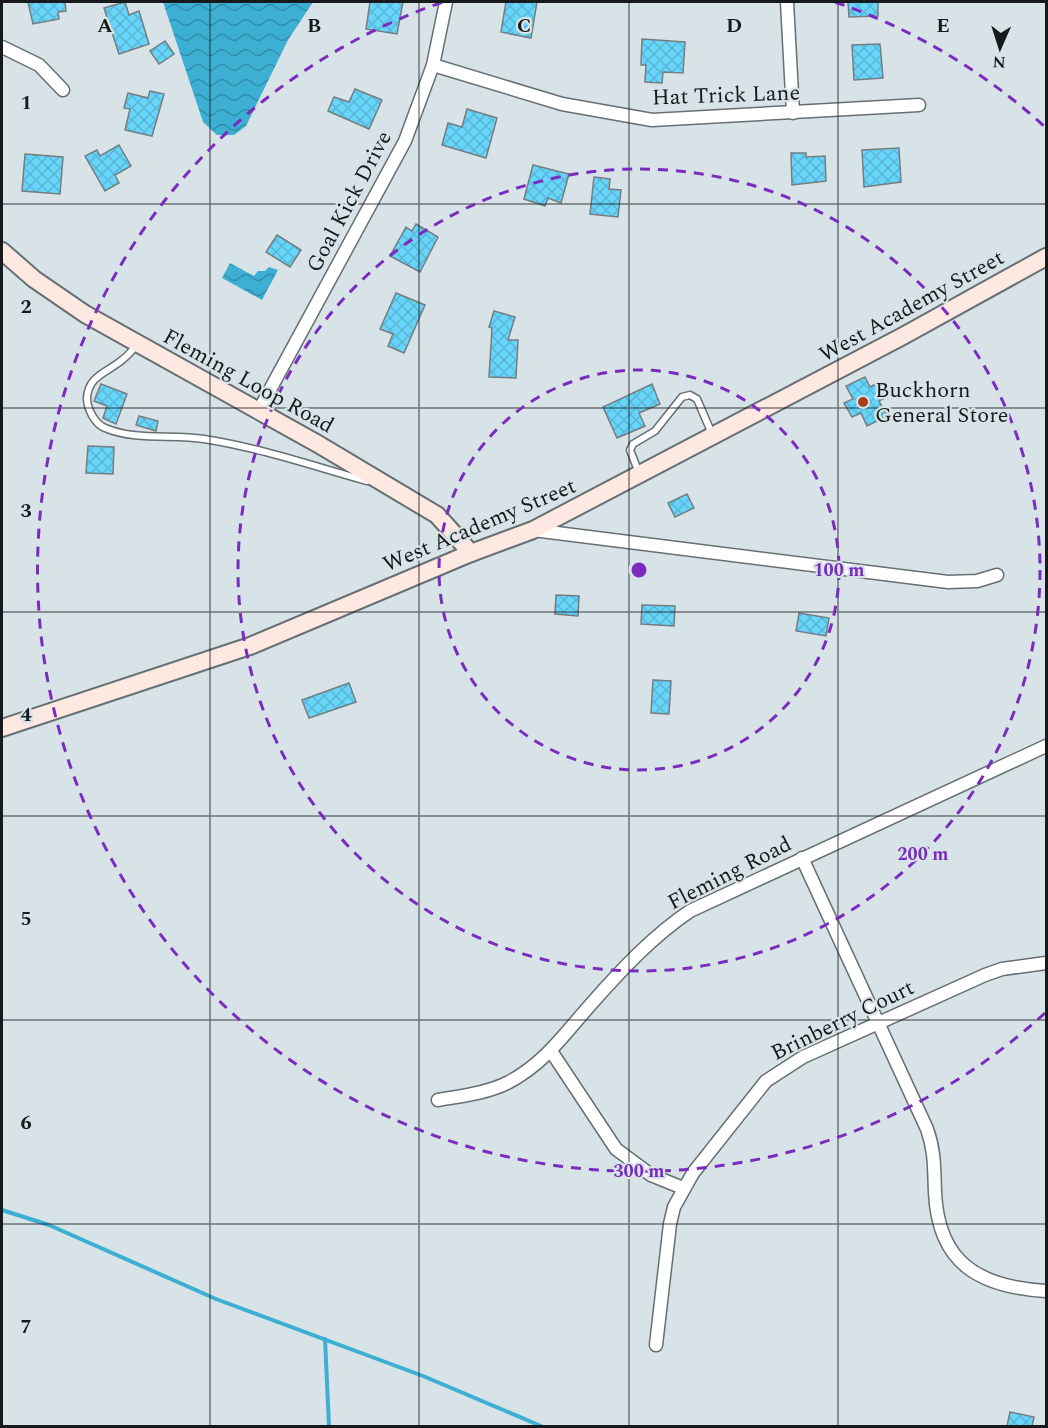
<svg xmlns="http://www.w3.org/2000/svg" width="1048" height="1428" font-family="Spectral,serif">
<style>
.water{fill:url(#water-waves)}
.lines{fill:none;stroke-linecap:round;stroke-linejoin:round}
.stream{stroke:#3cafd3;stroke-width:4}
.building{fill:url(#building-cross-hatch);stroke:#747d81;stroke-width:1.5}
.lane-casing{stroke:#666f72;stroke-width:9}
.street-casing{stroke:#666f72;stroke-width:15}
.secondary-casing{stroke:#666f72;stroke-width:20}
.lane{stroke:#fff;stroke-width:6}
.street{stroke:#fff;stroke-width:12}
.secondary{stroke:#fee9e2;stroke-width:16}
.grid{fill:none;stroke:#171a1c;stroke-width:1.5;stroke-opacity:0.55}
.ring{fill:none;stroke:#7b2cbf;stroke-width:3;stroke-dasharray:10 8}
.poi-dot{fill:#a63f1d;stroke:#d8e3e7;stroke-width:2}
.labels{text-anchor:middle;stroke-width:4.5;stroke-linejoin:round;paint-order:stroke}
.street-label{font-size:22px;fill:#171a1c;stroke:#d8e3e7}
.poi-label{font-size:22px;fill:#171a1c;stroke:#d8e3e7;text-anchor:start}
.grid-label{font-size:20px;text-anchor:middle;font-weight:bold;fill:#171a1c;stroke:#d8e3e7;stroke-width:4.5;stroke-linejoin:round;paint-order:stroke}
.centre{fill:#7b2cbf;stroke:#d8e3e7;stroke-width:3}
.ring-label{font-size:18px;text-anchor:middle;font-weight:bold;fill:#7b2cbf;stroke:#d8e3e7;stroke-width:4.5;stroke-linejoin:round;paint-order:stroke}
</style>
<defs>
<pattern id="water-waves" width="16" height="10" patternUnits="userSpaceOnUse" patternTransform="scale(1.5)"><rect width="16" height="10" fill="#3cafd3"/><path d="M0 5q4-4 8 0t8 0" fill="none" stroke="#318eaa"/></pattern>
<pattern id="building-cross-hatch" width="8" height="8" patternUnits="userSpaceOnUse" patternTransform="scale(1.5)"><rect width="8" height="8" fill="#67d5fa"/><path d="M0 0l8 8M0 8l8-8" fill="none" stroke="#59b6d6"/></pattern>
</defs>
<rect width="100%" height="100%" fill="#d8e3e7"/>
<!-- water -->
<g class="water">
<polygon points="163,2 313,2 288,40 246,126 234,135 217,135 203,122"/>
<polygon points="230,263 254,276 258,271 265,271 269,267 278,270 262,300 222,278"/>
</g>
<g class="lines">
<!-- stream -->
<g class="stream">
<polyline points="2,1210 49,1225 216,1299 423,1376 541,1426"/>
<polyline points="325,1339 329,1426"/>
</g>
</g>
<!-- building -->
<g class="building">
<polygon points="28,2 65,2 66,11 58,12 59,19 33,24"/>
<polygon points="125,2 129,15 139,11 149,44 119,54 104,8"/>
<polygon points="370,2 403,2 397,34 366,29"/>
<polygon points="506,2 537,2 531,38 501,32"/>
<polygon points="848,2 878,2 878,16 849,17"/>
<polygon points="642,39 685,42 683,73 663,72 662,83 645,82 646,65 641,65"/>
<polygon points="165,41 174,54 159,64 150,51"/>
<polygon points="880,44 883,78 854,80 852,45"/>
<polygon points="355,89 382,100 369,129 328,111 334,97 349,102"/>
<polygon points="150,91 164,94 152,136 125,130 130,109 124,108 128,93 148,98"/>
<polygon points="467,109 497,118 486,158 442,145 448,123 462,127"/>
<polygon points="119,145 131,166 115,175 119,183 105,191 85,156 97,150 100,156"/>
<polygon points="899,148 901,182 864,187 862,150"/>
<polygon points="791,153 806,153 806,157 825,156 826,181 792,185"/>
<polygon points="25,154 63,157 60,194 22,191"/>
<polygon points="533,165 569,174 561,203 548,198 545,206 524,199"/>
<polygon points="594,177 610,179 609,189 621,190 618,217 590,214"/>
<polygon points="416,224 438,237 420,272 390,256 406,227 412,231"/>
<polygon points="277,235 301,250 290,267 266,252"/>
<polygon points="396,293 425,305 404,353 388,346 393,334 380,329"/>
<polygon points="494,311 515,317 508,340 518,340 516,378 489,377 492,328 489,327"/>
<polygon points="865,377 870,387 877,383 885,398 879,401 887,416 867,426 861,413 852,417 844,403 853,399 846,386"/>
<polygon points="101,384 127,394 116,424 103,418 107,406 94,401"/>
<polygon points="652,384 660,404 639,413 645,426 617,438 603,407"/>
<polygon points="139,416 158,421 156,431 136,425"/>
<polygon points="88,446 114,447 113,474 86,473"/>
<polygon points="687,494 694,508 675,517 668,503"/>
<polygon points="556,595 579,596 578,616 555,614"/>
<polygon points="642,605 675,606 674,626 641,624"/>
<polygon points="799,613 829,618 826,636 796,631"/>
<polygon points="653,680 671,681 669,714 651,713"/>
<polygon points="349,683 356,702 309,718 302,700"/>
<polygon points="1010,1412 1034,1417 1032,1426 1007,1426"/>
</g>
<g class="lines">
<!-- lane casing -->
<g class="lane-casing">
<g id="lane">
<path d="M138 344C133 349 128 356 122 360 108 372 88 376 87 398 87 409 95 424 105 428 136 441 172 434 204 439 261 448 313 466 367 481"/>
<polyline points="639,473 630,450 633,444 655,431 682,397 690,395 697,399 712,434"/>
</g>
</g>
<!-- street casing -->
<g class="street-casing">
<g id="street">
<polyline points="787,2 793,113"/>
<polyline points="2,47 39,65 63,90"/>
<polyline points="433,65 562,104 652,120 919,105"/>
<polyline points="259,410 405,141 433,65 446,2"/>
<polyline points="533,530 948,582 977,581 997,575"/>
<path d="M802 858 927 1129C935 1151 934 1169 935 1192 938 1264 980 1287 1046 1291"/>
<polyline points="551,1051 616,1149 651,1175 683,1188"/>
<path d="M438 1100C461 1096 488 1093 509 1082 545 1063 566 1032 592 1003 622 969 653 936 690 911L1046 746"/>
<polyline points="656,1345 670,1224 674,1207 693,1173 766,1081 803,1057 985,975 1002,969 1046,963"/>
</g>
</g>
<!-- secondary casing -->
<g class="secondary-casing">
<g id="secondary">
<polyline points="2,251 34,279 85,314 318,444 437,515 471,553"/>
<polyline points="2,728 250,646 471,553 533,530 903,336 1046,257"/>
</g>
</g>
<!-- lane -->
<use href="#lane" class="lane"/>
<!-- street -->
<use href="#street" class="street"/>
<!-- secondary -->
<use href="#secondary" class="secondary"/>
</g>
<!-- grid -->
<path class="grid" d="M210 2V1426M419 2V1426M629 2V1426M838 2V1426M2 204H1046M2 408H1046M2 612H1046M2 816H1046M2 1020H1046M2 1224H1046"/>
<!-- distance rings -->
<g class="ring">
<circle cx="639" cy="570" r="200"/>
<circle cx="639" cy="570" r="401"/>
<path d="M1045 1013A601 601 0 1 1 443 2M835 2A601 601 0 0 1 1045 127"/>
</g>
<!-- markers -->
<circle class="poi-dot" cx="863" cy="402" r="6"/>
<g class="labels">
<!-- street labels -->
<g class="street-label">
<text transform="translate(726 94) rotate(-2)" y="8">Hat Trick Lane</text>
<text transform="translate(348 201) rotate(-62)" y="8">Goal Kick Drive</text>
<text transform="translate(911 305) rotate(-29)" y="8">West Academy Street</text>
<text transform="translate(249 380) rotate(29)" y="8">Fleming Loop Road</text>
<text transform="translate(479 524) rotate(-23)" y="8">West Academy Street</text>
<text transform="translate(729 872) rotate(-27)" y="8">Fleming Road</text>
<text transform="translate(842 1019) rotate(-26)" y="8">Brinberry Court</text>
</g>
<!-- poi labels -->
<g class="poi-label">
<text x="875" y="397">Buckhorn<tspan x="875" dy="25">General Store</tspan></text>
</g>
</g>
<g class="grid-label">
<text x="105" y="32">A</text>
<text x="314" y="32">B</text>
<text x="524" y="32">C</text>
<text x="734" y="32">D</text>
<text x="943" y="32">E</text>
<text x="26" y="109">1</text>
<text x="26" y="313">2</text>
<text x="26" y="517">3</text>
<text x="26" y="721">4</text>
<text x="26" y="925">5</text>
<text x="26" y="1129">6</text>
<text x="26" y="1333">7</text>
</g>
<circle cx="639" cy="570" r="9" class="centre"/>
<g class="ring-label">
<text x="839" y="576">100 m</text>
<text x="923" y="860">200 m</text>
<text x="639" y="1177">300 m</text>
</g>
<!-- border -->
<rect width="1048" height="1428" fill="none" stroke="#171a1c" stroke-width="6"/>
<!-- north arrow -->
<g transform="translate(1000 48) rotate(183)" stroke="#d8e3e7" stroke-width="4.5" paint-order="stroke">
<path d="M0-4.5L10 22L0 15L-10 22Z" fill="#171a1c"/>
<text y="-9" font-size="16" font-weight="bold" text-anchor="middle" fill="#171a1c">N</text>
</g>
</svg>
